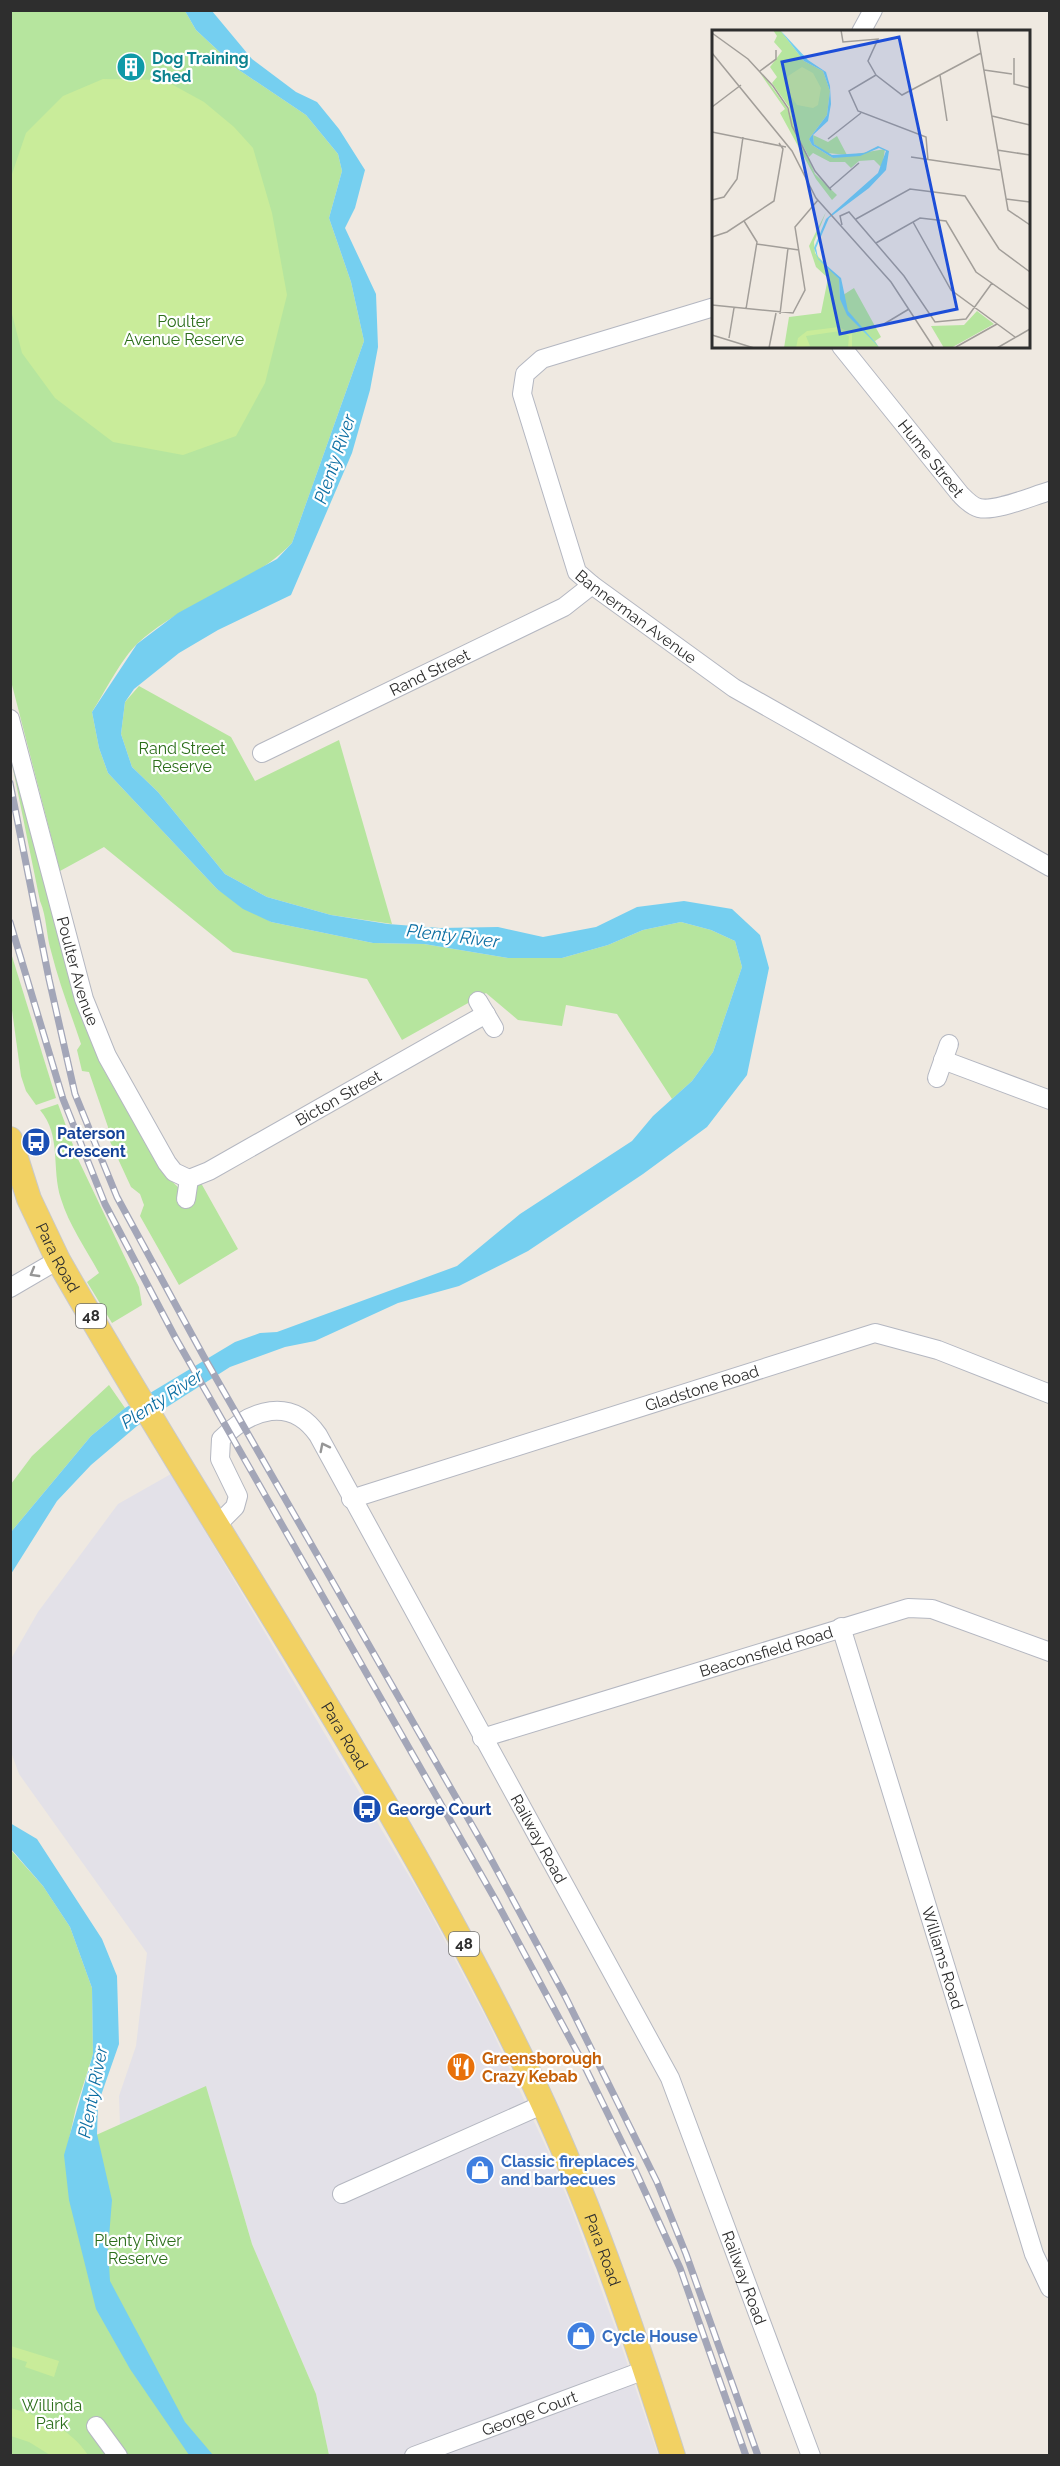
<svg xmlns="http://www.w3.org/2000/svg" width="1060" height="2466" font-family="Raleway,sans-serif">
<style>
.industrial{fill:#e3e1e8}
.green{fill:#b6e59e}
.pitch{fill:#c9ec9a}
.water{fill:#75cff0}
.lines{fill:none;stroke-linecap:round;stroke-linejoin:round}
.minor-casing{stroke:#b4b7c1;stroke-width:20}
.major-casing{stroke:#c9c9c9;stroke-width:26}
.minor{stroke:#fff;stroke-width:18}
.major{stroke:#f2d163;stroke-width:24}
.rail-casing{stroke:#a3a6b8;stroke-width:7}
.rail{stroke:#fff;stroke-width:4.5;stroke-dasharray:14;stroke-linecap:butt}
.oneway{stroke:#969696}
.labels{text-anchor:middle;stroke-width:4.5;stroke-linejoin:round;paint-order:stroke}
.shield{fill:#fff;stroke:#6d6d6d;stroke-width:1.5}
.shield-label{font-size:15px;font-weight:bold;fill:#2e2e2e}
.culture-label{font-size:16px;font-weight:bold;fill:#0d838f;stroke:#fff;text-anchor:start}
.park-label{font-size:16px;fill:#2c6e1b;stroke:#fff}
.street-label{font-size:16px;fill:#2e2e2e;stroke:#fff}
.transit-label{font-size:16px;font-weight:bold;fill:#164399;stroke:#fff;text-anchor:start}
.food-label{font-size:16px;font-weight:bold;fill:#c56008;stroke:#fff;text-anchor:start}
.shop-label{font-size:16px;font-weight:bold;fill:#366cbe;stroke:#fff;text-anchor:start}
.water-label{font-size:18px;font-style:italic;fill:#0d6fa3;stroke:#fff}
.inset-road{fill:none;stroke:#a29e99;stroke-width:1.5}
.view{fill:#1d4ed8;fill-opacity:0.15;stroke:#1d4ed8;stroke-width:3}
.inset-edge{fill:none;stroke:#2e2e2e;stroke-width:3}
</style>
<rect width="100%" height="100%" fill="#efe9e1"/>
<!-- industrial -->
<polygon class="industrial" points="171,1474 425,1903 488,2022 551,2158 571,2207 617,2333 658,2455 329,2455 316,2394 252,2244 206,2087 120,2126 119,2096 136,2046 147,1953 19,1774 11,1752 11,1659 38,1612 118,1504"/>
<!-- green -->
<g class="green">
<path d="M10 11H185L196 30 239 70 306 115 338 154 342 171 329 218 351 282 364 341 292 543C251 586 184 601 138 643 121 659 105 692 92 712L99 748 108 773 217 889 271 922 373 943 424 944 508 958H562L608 945 643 930 681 922 711 930 735 941 742 967 713 1052 692 1081 672 1099 617 1014 566 1005 562 1026 518 1020 486 993 402 1040 367 979 233 952 104 847 60 871 11 681Z"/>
<polygon points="139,686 231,737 255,781 339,740 392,924 331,915 267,897 225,874 158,792 132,767 121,734 125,702"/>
<path d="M10 754 81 1017 106 1074 162 1172 180 1189 195 1187 201 1183 238 1249 179 1285 140 1216 144 1205 140 1194 131 1187 107 1135 108 1127 89 1072 82 1071 77 1050 81 1044C71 1014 59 983 51 951 46 934 47 918 40 901Z"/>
<polygon points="11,953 56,1098 36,1105 26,1091 21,1076 11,1003"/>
<path d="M58 1104 73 1145 69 1155 78 1159 139 1287 142 1305 112 1323 87 1282 99 1273C86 1249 69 1225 61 1199 51 1168 62 1136 40 1110Z"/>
<polygon points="109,1385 125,1408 91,1436 11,1532 11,1484 32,1456"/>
<polygon points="10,1849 43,1886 70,1927 92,1988 93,2054 76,2108 67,2148 206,2086 252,2244 316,2394 329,2455 11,2455"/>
</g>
<!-- pitch -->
<g class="pitch">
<polygon points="103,79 164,80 204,102 234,127 253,148 272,213 287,295 265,383 236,436 183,455 113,442 55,398 22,353 11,310 11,177 26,133 63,96"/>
<polygon points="11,2346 59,2361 54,2377 25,2367 27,2362 11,2357"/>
<path d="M10 2408C41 2416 70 2428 88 2455H50L29 2442 11 2436Z"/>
</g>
<!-- water -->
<g class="water">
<polygon points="185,11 212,11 252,59 296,92 317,102 339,129 365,170 355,208 345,228 376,294 378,347 370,390 352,453 291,595 218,630 179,653 134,689 125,702 121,734 132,767 158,792 225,874 267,897 331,915 388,924 440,928 498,927 543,937 596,927 637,907 684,901 732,909 760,935 769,968 747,1075 707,1127 643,1174 528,1251 459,1286 398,1303 315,1341 285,1347 230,1367 137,1426 91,1465 57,1501 11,1574 11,1532 91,1436 125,1408 235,1342 260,1333 277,1332 457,1266 520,1214 632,1141 653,1116 692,1081 713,1052 742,967 735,941 711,930 681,922 643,930 608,945 562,958 508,958 424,944 373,943 271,922 243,909 217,889 108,773 99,748 92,712 137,644 178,613 277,559 292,543 364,341 351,282 329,218 342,171 338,154 306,115 239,70 196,30"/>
<polygon points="10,1823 37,1839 102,1939 117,1976 119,2044 98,2104 97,2134 112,2200 108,2249 110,2281 185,2422 213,2455 189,2455 130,2369 96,2309 69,2200 64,2155 93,2054 92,1988 70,1927 43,1886 11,1849"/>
</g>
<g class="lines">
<!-- minor casing -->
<g class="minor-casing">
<g id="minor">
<polyline points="861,32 873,10"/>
<path id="s1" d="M714 307 542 359 525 374 522 394 577 572 592 585 734 688 1050 867"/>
<path id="s2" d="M841 346 960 494C965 499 971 506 979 508 996 512 1032 496 1050 491"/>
<path id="s3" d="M10 719 84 999 107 1056 167 1163 174 1172 189 1179"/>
<path id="s4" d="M262 753 564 607 592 585"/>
<polyline points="478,1001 494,1028"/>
<polyline points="943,1060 1050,1100"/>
<polyline points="937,1078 949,1044"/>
<path id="s5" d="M189 1179 209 1171 486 1014"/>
<polyline points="186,1199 189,1179"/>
<polyline points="10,1288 58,1260"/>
<path id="s6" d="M351 1499 875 1333 938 1350 1050 1394"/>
<path id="s7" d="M217 1525 235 1507 238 1496 220 1459 221 1439C251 1409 291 1396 318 1435L670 2078 811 2456"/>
<path id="s8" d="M841 1627 1034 2254 1050 2288"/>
<path id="s9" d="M482 1738 908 1608 932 1609 1050 1652"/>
<polyline points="342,2194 544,2104"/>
<polyline points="96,2426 118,2456"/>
<path id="s10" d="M414 2456 645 2370"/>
</g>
</g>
<!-- major casing -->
<g class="major-casing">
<g id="major">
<path id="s11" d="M10 1139 29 1199 58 1260C211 1528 389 1784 524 2063 585 2188 631 2323 673 2456"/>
</g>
</g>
<!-- minor -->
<use href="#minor" class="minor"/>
<!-- major -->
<use href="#major" class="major"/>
<!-- rail casing -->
<g class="rail-casing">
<g id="rail">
<polyline points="10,783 49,979 75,1094 117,1197 204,1357 485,1848 565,1996 657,2182 686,2254 758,2456"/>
<polyline points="10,922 63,1099 105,1204 175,1337 495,1899 582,2061 630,2159 680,2268 746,2456"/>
</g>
</g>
<!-- rail -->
<use href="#rail" class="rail"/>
</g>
<!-- one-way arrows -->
<defs><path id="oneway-chevron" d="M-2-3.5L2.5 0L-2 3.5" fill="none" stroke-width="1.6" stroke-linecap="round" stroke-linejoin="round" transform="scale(1.5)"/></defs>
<g class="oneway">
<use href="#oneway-chevron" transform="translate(34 1273) rotate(150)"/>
<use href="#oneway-chevron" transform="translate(324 1447) rotate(-117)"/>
</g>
<!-- icons -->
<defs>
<g id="building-disc" transform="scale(1.5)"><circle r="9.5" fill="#0f9aa8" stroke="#fff"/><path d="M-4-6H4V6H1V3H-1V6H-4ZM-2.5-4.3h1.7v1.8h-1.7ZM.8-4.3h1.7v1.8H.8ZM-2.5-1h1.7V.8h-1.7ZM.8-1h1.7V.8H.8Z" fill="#fff"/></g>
<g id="bus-disc" transform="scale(1.5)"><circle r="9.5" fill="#1a4fb4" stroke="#fff"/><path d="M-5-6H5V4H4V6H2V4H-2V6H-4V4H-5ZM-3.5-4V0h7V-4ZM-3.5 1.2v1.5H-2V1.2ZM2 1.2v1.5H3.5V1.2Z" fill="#fff"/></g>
<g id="restaurant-disc" transform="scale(1.5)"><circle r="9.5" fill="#e8710a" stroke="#fff"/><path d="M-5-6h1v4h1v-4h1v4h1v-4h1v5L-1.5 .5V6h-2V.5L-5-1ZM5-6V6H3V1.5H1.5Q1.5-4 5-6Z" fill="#fff"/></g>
<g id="shop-disc" transform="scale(1.5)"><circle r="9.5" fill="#3f7fe0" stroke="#fff"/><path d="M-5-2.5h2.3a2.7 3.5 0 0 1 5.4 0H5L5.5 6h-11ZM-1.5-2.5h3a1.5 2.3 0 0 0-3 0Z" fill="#fff"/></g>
</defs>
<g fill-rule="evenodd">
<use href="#building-disc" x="131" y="67"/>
<use href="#bus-disc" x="36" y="1142"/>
<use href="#bus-disc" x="367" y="1809"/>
<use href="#restaurant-disc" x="461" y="2067"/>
<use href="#shop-disc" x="480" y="2170"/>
<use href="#shop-disc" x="581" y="2336"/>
</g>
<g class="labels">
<!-- shield labels -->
<g class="shield">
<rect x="76" y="1304" width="30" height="24" rx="4.5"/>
<rect x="449" y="1932" width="30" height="24" rx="4.5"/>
</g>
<g class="shield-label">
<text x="91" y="1321">48</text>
<text x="464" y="1949">48</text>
</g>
<!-- culture labels -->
<g class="culture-label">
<text x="152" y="64">Dog Training<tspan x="152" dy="18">Shed</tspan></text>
</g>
<!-- park labels -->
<g class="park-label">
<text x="184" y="327">Poulter<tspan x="184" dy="18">Avenue Reserve</tspan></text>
<text x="182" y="754">Rand Street<tspan x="182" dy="18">Reserve</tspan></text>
<text x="138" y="2246">Plenty River<tspan x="138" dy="18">Reserve</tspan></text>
<text x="52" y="2411">Willinda<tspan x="52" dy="18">Park</tspan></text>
</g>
<!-- street labels -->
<g class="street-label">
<text dy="6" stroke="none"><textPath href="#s2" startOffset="144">Hume Street</textPath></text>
<text dy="6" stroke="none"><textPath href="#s1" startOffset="483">Bannerman Avenue</textPath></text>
<text dy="6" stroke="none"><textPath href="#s4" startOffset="186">Rand Street</textPath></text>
<text dy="6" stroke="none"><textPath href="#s3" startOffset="261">Poulter Avenue</textPath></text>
<text dy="6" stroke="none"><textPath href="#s5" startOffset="170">Bicton Street</textPath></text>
<text dy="6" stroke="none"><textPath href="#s11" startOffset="128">Para Road</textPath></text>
<text dy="6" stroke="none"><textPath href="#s6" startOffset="368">Gladstone Road</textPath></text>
<text dy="6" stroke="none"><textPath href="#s9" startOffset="297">Beaconsfield Road</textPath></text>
<text dy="6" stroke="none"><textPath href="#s11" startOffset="686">Para Road</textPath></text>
<text dy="6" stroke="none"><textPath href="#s7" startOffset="672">Railway Road</textPath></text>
<text dy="6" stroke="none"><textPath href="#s8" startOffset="346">Williams Road</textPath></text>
<text dy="6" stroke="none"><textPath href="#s11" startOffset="1262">Para Road</textPath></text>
<text dy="6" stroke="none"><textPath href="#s7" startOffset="1158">Railway Road</textPath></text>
<text dy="6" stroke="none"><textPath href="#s10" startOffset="123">George Court</textPath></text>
</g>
<!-- transit labels -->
<g class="transit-label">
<text x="57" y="1139">Paterson<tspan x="57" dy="18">Crescent</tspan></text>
<text x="388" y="1815">George Court</text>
</g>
<!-- food labels -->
<g class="food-label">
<text x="482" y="2064">Greensborough<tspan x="482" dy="18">Crazy Kebab</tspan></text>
</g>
<!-- shop labels -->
<g class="shop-label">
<text x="501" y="2167">Classic fireplaces<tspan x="501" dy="18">and barbecues</tspan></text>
<text x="602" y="2342">Cycle House</text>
</g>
<!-- water labels -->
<g class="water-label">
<text transform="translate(335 459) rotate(-71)" y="6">Plenty River</text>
<text transform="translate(453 936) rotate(7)" y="6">Plenty River</text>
<text transform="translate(162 1399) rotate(-33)" y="6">Plenty River</text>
<text transform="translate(93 2092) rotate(-79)" y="6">Plenty River</text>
</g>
</g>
<!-- overview -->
<g transform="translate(712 30)">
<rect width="318" height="318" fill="#efe9e1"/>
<path d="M61 0H68L92 31 111 41 118 61 115 85 97 109 100 115 121 128 173 119 170 138 162 130 147 131 139 138 133 132H118L101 123 97 127 81 96 77 77 60 53 65 47 58 37 70 21 62 12 65 6ZM48 43 55 50 75 78 103 144 125 165 120 170 104 149 68 83 73 79ZM101 105 116 112 125 106 135 125 115 123 102 114ZM114 182 102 212 103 223 127 249 128 267 142 258 169 307 163 311 167 318H72L77 287 109 283 116 248 104 237 97 216ZM265 281 282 294 239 318H232L219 296 252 295Z" fill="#b6e59e"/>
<path d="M90 37 101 43 109 58 106 75 101 78 85 75 76 62V46ZM127 297 140 304V318H136L137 306 128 301 94 306 98 316 84 318 86 308 95 301Z" fill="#c9ec9a"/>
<path d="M68 0 96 30 114 42 118 56 119 74 116 91 101 105 102 114 120 125 152 123 166 116 177 121 174 140 157 158 117 188 104 218 106 228 129 248 136 281 168 318 135 285 128 269 127 249 106 229 102 218 114 189 166 143 174 121 167 118 148 126 121 128 100 115 97 109 115 85 118 61 111 41 92 31Z" fill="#75cff0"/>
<path class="inset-road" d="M129 0 131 12 166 9 156 31 164 45 190 65 269 23M265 0 296 180 318 195M0 3 36 29 61 56 76 78 80 96 103 141 119 160M0 23 80 121 104 168 179 252 222 318M302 28V54L318 58M272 40 300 44M48 41 64 29V20M164 45 137 61 146 81 214 107 216 130M228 45 235 91M0 77 29 55M280 86 318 95M0 102 74 117M116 109 149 83M285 120 318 125M199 127 288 140M118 158 147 133M294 169 318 172M0 170 12 167 25 149 31 107M144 189 198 159 253 166 287 219 318 242M32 191 45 212 34 279M201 192 239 260 303 307M130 195 128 186 137 182 192 246 223 292 254 289 280 253M0 207 15 202 62 171 71 119 67 113M164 213 208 188 234 191 264 242 318 280M44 214 87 220M0 275 81 283 93 260 83 197 106 170M68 284 76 218M172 294 197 279M0 305 42 318M17 308 22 278M244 317 285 294M57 318 64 283M285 318 318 299"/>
<path class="view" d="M187 7 245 279 128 304 70 32Z"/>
<rect width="318" height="318" class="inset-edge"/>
</g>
<!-- border -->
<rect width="1060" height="2466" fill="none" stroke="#2e2e2e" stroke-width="24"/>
</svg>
